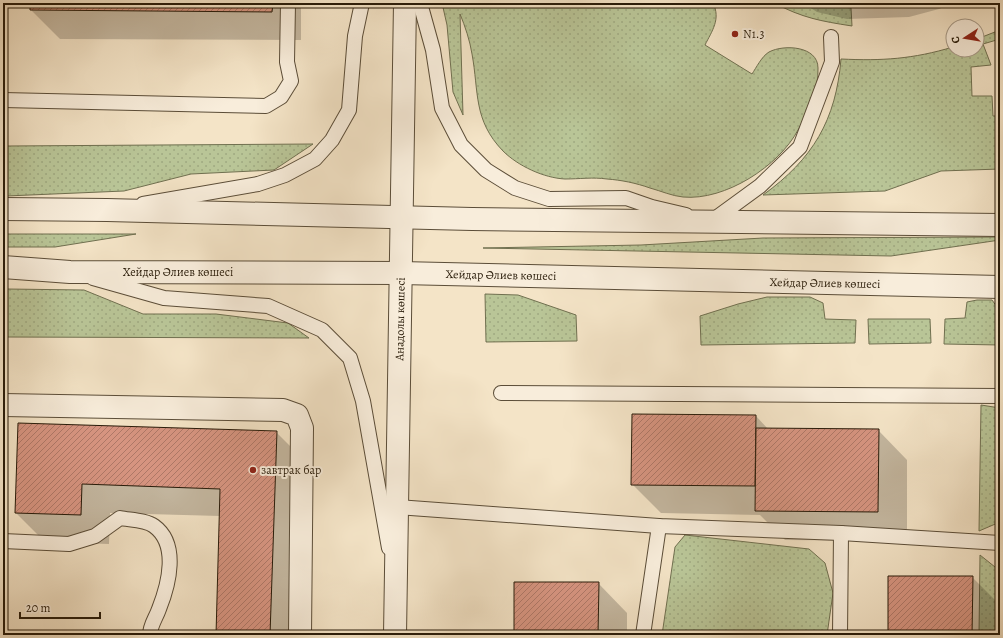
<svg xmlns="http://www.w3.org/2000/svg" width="1003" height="638" font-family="Alegreya,serif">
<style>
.grass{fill:url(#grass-dots);stroke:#707050}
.shadow{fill:#0003}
.building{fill:url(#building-hatch);stroke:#281b09}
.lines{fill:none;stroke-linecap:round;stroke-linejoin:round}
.service-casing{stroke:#5b4d38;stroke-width:16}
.minor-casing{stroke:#5b4d38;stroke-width:24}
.tertiary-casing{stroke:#5b4d38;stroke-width:24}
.service{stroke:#f8eddb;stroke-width:14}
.minor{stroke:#f8eddb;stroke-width:22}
.tertiary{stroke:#f8eddb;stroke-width:22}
.poi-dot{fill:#8f2418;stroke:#f8eddb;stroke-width:1.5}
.labels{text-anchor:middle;stroke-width:4;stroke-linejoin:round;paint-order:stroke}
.poi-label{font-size:12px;fill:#281b09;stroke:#f8eddb;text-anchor:start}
.street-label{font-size:12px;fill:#281b09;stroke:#f8eddb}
</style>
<defs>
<pattern id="grass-dots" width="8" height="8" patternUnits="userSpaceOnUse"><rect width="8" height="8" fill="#b9c597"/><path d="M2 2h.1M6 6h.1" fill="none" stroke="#9fa981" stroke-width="1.8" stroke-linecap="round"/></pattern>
<pattern id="building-hatch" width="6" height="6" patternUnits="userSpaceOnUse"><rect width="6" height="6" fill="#d69480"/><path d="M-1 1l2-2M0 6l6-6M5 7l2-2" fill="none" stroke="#ae7867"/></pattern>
</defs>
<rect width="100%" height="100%" fill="#f4e4c7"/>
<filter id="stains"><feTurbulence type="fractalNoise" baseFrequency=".005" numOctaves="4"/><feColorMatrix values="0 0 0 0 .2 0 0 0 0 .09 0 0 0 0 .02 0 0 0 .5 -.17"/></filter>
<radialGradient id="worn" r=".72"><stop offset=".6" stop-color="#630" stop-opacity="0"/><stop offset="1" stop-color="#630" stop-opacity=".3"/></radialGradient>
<!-- grass -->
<g class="grass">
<path d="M442 3H713C721 19 712 31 705 45L752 74C756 68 762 56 769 52 784 44 818 46 818 68 819 89 808 112 798 130 779 166 725 201 683 197 672 196 661 191 650 188 636 183 621 180 607 179 593 177 579 179 565 179 544 178 518 166 503 151 473 120 479 92 472 54 470 41 465 26 460 14L463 115 453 92 447 25Z"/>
<path d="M774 3H816L851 8 852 26C820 21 803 18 774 3Z"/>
<path d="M1000 30V39L983 44 991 65 971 67 972 96H992L993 116H1000V169L941 171 885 191 763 195C813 159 836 120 841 59 882 61 913 59 953 47V50H977V39Z"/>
<polygon points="313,144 274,170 191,174 124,191 6,196 7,146"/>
<polygon points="3,234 136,234 55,247 3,247"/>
<polygon points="1000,237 1000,240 891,256 483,248 641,245 763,238"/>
<polygon points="7,289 84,290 143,314 216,314 288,323 309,338 4,337"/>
<polygon points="485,294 518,295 576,315 577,341 486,342"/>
<polygon points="767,297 810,297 823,303 825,319 856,320 855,343 701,345 700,316 738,304"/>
<polygon points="977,300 992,300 1000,311 1000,345 944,344 945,319 965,318 967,302"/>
<polygon points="868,319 930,319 931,343 869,344"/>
<polygon points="981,405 1000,408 1000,522 979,531"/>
<polygon points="685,535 809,549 825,563 833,593 827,635 662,635 675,547"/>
<polygon points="980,555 1000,571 1000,635 979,635"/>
</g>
<!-- shadow -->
<g class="shadow">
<polygon points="31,3 301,3 301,40 60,39 31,10"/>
<polygon points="803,3 955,3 939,9 909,17 847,19 817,12"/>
<polygon points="756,416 768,429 878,430 907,460 907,541 785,540 760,515 661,513 632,484"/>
<polygon points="19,424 276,432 306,462 300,635 217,635 220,516 110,513 109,544 45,542 16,513"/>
<polygon points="972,577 1000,605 1000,635 889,635"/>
<polygon points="598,583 627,613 627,635 515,635"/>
</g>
<!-- building -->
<g class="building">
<polygon points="30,3 273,3 272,12 30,10"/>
<polygon points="632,414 756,415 755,486 631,485"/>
<polygon points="18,423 277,431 270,635 216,635 220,489 82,484 81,515 15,513"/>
<polygon points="756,428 879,429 878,512 755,511"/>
<polygon points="888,576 973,576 972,635 888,635"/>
<polygon points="514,582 599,582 598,635 514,635"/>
</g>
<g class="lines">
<!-- service casing -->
<g class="service-casing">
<g id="service">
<polyline points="420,3 433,50 442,108 461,145 486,170 515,188 549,199 626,198 652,207 686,215"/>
<polyline points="3,100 266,106 281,97 291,81 287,62 288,3"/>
<polyline points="143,204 258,184 285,175 315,159 332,140 349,110 355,36 362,3"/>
<polyline points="710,221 712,221 760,186 800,147 832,62 831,37"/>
<polyline points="93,278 164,298 268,306 322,330 350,358 363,401 389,548"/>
<polyline points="501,393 1000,396"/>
<polyline points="397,507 659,526 841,533 1000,543"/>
<path d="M3 541 69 544 95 536 120 518C130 520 146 520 154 526 179 544 169 584 159 609 156 618 150 625 150 635"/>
<polyline points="643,635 659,526"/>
<polyline points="840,635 841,533"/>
</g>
</g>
<!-- minor casing -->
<g class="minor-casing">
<polyline id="minor" points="3,405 283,410 297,415 302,428 300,635"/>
</g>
<!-- tertiary casing -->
<g class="tertiary-casing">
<g id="tertiary">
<polyline points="3,209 107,210 472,219 1000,225"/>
<polyline points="3,267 70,272 401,273 1000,287"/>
<polyline points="395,635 405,3"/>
</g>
</g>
<!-- service -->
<use href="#service" class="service"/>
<!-- minor -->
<use href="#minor" class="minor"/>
<!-- tertiary -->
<use href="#tertiary" class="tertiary"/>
</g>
<!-- markers -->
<g class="poi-dot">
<circle cx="735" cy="34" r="4"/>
<circle cx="253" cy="470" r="4"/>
</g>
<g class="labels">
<!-- poi labels -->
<g class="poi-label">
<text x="743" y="38">N1.3</text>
<text x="261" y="474">завтрак бар</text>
</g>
<!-- street labels -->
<g class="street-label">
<text x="178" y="276">Хейдар Әлиев көшесі</text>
<text transform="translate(501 275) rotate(1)" y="4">Хейдар Әлиев көшесі</text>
<text transform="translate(825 283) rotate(1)" y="4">Хейдар Әлиев көшесі</text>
<text transform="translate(400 319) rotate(-89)" y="4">Анадолы көшесі</text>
</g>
</g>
<!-- margin -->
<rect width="1003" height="638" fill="none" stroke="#f4e4c7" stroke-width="16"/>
<rect x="4" y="4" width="995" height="630" fill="none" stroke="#281b09" stroke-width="2"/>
<rect x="8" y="8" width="987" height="622" fill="none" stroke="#281b09"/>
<!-- north arrow -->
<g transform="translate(965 38) rotate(258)"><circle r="19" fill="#f8eddb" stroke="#a59987"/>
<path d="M0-3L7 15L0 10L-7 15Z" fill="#8f2418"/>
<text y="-6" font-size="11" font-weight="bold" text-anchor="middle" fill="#281b09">С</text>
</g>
<!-- scale -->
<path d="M20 612v6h80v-6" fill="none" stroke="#281b09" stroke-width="2"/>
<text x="26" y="612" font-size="12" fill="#281b09" stroke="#f8eddb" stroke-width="3" paint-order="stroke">20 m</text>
<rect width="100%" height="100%" filter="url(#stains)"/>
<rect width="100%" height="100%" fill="url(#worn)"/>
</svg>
